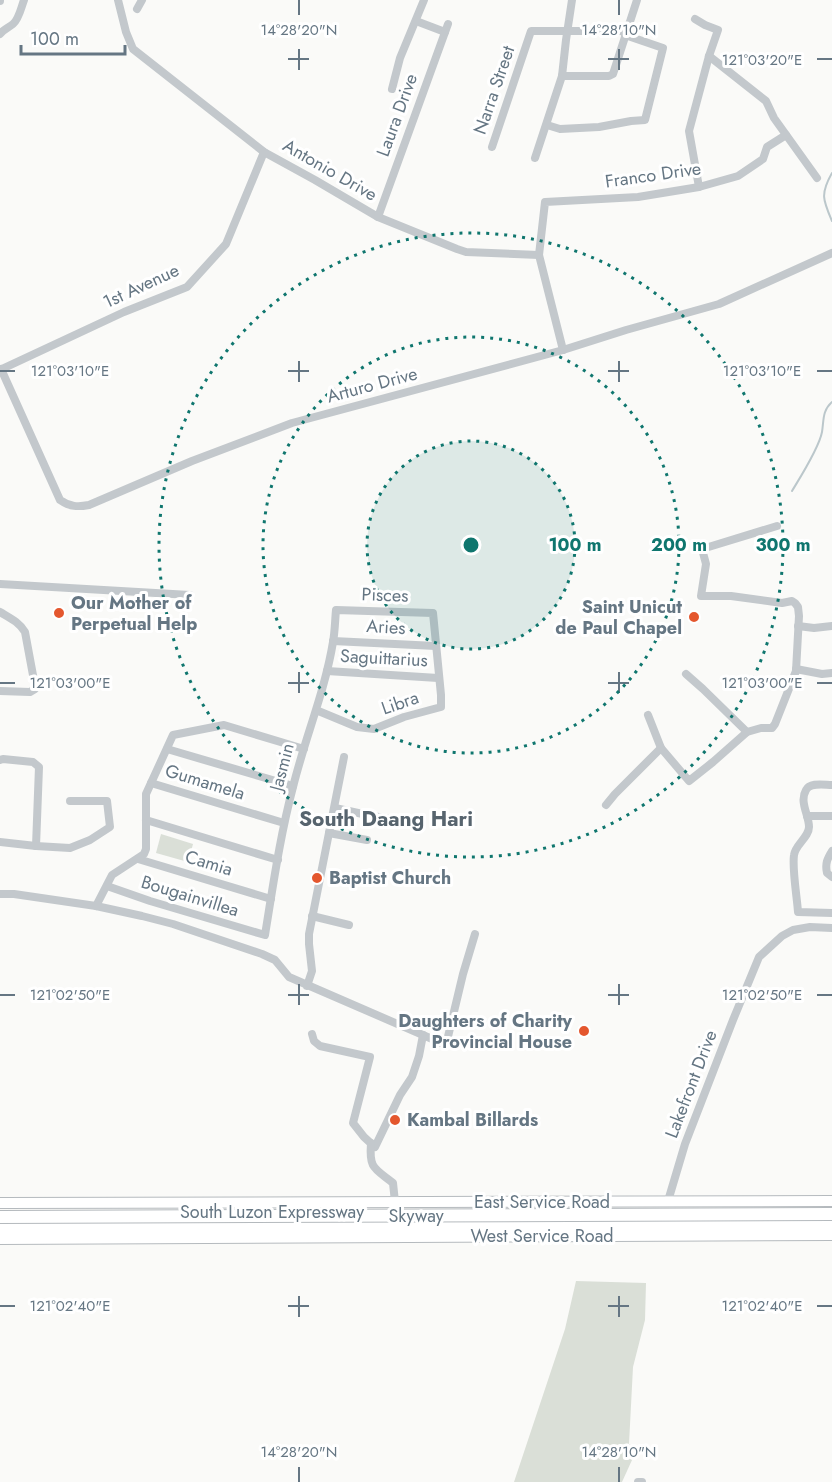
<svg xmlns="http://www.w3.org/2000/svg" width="832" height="1482" font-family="Jost,sans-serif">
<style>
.green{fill:#dadfd7}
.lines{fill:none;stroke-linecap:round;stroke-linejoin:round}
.stream{stroke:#bbc7cb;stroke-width:2}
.major-casing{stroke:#b5babe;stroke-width:12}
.highway-casing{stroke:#b4b9bd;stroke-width:14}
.minor{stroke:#c3c8cc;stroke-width:8}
.major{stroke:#fff;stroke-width:10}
.highway{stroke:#fff;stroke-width:12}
.ticks{fill:none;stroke:#657683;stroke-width:2}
.ring{fill:none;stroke:#0f766e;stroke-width:3;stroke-dasharray:3 6}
.poi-dot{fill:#e4572e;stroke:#fff;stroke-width:2}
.labels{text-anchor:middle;stroke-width:6;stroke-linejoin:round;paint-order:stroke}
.street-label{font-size:18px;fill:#657683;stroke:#fff}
.poi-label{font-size:18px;font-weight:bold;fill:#657683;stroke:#fff;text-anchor:start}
.quarter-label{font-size:21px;font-weight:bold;fill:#57646e;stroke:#fff}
.ticks-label{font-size:15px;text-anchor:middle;fill:#657683;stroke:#fff;stroke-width:6;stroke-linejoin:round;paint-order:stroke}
.centre{fill:#0f766e;stroke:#fff;stroke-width:3}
.ring-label{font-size:18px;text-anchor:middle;font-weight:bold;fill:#0f766e;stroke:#fff;stroke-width:6;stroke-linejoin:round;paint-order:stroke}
</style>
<rect width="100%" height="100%" fill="#fafaf8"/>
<!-- green -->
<g class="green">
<polygon points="161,834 193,844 188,862 156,853"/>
<polygon points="576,1281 646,1283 645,1320 633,1367 629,1444 637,1449 622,1482 514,1482 565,1329"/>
</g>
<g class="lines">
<!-- stream -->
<g class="stream">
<path d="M832 173C820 194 823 200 832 221"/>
<path d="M792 491C801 476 819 448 822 432 824 420 822 411 832 402"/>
</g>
<!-- major casing -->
<g class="major-casing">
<g id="major">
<polyline points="0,1203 832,1201"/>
<polyline points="0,1239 832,1235"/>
</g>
</g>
<!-- highway casing -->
<g class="highway-casing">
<g id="highway">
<polyline points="0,1217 832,1214"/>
<polyline points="0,1230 832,1227"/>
</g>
</g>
<!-- minor -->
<g class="minor">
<polyline points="118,0 126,32 133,49 264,152 315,180 378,217 457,249 466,252 539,255"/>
<polyline points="0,1 0,0"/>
<polyline points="137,9 142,0"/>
<polyline points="695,19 705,25 718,30 709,56 689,131 699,187"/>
<polyline points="416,21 445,32"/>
<path d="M0 34C4 29 8 28 13 24 19 19 21 8 24 0"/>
<polyline points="709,56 766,101 774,118 817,178"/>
<polyline points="562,76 609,76 613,74 637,0"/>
<polyline points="392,89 400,58 424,0"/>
<polyline points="547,125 560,129 599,127 631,121 645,120 663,48 625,35"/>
<polyline points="492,147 531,31 627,31"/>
<polyline points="535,158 562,76 566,40 572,0"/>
<polyline points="378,217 448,24"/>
<polyline points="563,350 539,255 545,202 638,197 699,187 738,176 763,159 767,147 786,135"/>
<path d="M1 369 60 500C70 507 78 507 89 505L192 461 292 423 563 350 626 330 719 304 832 253"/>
<polyline points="0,370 124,312 187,287 226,244 264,152"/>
<polyline points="0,584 190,595"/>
<path d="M0 612C10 618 19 622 25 632L35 686V689L30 692 0 691"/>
<polyline points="798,626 814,628 832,626"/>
<polyline points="333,641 436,646"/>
<polyline points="796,669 822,674 832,673"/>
<polyline points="327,671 438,678"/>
<polyline points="686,674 703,689 747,732"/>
<polyline points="648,715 661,748 689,781 713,762 747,732 761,728 772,728 775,724 796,671 799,616 798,607 795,603 792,601 782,603 731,596 701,596 706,564 702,549 777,526"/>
<polyline points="167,749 293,786"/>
<polyline points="0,760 3,759 33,762 39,767 36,846"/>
<polyline points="151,783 284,823"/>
<path d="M832 785C824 785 810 782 806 790 799 802 809 815 809 827 809 837 795 845 794 855 792 869 797 897 798 912L832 913"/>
<polyline points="606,805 615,794 661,748"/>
<polyline points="335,808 372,816 413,822"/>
<polyline points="807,816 832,816"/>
<polyline points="146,820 278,860"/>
<polyline points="329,833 367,840"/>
<polyline points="0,842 36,846 70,848 90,840 110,827 107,801 70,801"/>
<path d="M832 851C827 859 825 864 827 873L832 877"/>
<polyline points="138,859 271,899"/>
<path d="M107 886 150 901 265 935C273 886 280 836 293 787 305 738 325 691 333 642 335 631 335 620 336 610L433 613 441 695V707L404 717 374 729 357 727 316 710"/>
<polyline points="0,894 14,894 96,906 142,916 173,924 262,954 275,960 289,977 446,1045 463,974 475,934"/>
<polyline points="96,906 112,875 144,854 146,849 146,794 173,735 224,725 304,749"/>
<polyline points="312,916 349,925"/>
<polyline points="307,986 312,971 309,944 309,934 344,757"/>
<polyline points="312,1034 314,1041 320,1046 370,1057 353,1123 364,1137 375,1147 400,1095 412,1077 419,1056 423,1035"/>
<path d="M371 1143C369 1169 374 1168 393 1183L395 1202"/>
<polyline points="668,1201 685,1144 733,1020 759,957 782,936 793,930 810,927 832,928"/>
<polyline points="638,1482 642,1482"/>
</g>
<!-- major -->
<use href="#major" class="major"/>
<!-- highway -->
<use href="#highway" class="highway"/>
</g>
<!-- ticks -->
<path class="ticks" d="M299 0V15M619 0V15M299 49V70M619 49V70M288 59H309M608 59H629M817 59H832M299 361V382M619 361V382M0 371H15M288 371H309M608 371H629M817 371H832M299 672V693M619 672V693M0 683H15M288 683H309M608 683H629M817 683H832M299 984V1005M619 984V1005M0 995H15M288 995H309M608 995H629M817 995H832M299 1296V1317M619 1296V1317M0 1306H15M288 1306H309M608 1306H629M817 1306H832M299 1467V1482M619 1467V1482"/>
<!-- distance rings -->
<circle cx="471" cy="545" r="104" fill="#0f766e" fill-opacity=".12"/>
<g class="ring">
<circle cx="471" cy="545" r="104"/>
<circle cx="471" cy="545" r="208"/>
<circle cx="471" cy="545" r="312"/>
</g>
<!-- markers -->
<g class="poi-dot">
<circle cx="59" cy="613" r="6"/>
<circle cx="694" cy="617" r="6"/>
<circle cx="317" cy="878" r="6"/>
<circle cx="584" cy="1031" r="6"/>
<circle cx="395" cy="1120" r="6"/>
</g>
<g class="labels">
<!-- street labels -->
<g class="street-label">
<text transform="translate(494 90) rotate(-71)" y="6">Narra Street</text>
<text transform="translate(397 115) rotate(-70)" y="6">Laura Drive</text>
<text transform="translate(330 170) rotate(30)" y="6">Antonio Drive</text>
<text transform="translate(653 175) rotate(-8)" y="6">Franco Drive</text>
<text transform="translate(141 286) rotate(-25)" y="6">1st Avenue</text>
<text transform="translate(372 385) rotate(-15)" y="6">Arturo Drive</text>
<text transform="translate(385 595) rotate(2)" y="6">Pisces</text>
<text transform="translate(386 627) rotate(3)" y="6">Aries</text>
<text transform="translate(384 658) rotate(3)" y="6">Saguittarius</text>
<text transform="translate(400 703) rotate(-19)" y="6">Libra</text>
<text transform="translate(282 767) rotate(-75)" y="6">Jasmin</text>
<text transform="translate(205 782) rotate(17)" y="6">Gumamela</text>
<text transform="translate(209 863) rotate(17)" y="6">Camia</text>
<text transform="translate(190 896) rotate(17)" y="6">Bougainvillea</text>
<text transform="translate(691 1084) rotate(-69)" y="6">Lakefront Drive</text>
<text x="542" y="1208">East Service Road</text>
<text x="272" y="1218">South Luzon Expressway</text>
<text x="416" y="1222">Skyway</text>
<text x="542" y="1242">West Service Road</text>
</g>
<!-- poi labels -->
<g class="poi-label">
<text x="71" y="609">Our Mother of<tspan x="71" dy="21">Perpetual Help</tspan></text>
<text x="682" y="613" text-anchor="end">Saint Unicut<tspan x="682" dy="21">de Paul Chapel</tspan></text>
<text x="329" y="884">Baptist Church</text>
<text x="572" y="1027" text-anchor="end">Daughters of Charity<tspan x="572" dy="21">Provincial House</tspan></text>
<text x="407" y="1126">Kambal Billards</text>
</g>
<!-- quarter labels -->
<g class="quarter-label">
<text x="386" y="826">South Daang Hari</text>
</g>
</g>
<g class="ticks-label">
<text x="299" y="35">14°28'20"N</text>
<text x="619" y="35">14°28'10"N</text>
<text x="762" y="65">121°03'20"E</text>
<text x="762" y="376">121°03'10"E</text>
<text x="70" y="376">121°03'10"E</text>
<text x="762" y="688">121°03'00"E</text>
<text x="70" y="688">121°03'00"E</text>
<text x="70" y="1000">121°02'50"E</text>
<text x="762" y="1000">121°02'50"E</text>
<text x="70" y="1311">121°02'40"E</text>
<text x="762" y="1311">121°02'40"E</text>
<text x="299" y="1457">14°28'20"N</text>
<text x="619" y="1457">14°28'10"N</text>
</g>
<circle cx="471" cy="545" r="9" class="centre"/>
<g class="ring-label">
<text x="575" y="551">100 m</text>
<text x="679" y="551">200 m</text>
<text x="783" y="551">300 m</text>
</g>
<!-- scale -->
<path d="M21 45v9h104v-9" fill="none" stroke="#657683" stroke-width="3"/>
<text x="30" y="45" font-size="18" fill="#657683" stroke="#ffffff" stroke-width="4.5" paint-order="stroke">100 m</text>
</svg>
